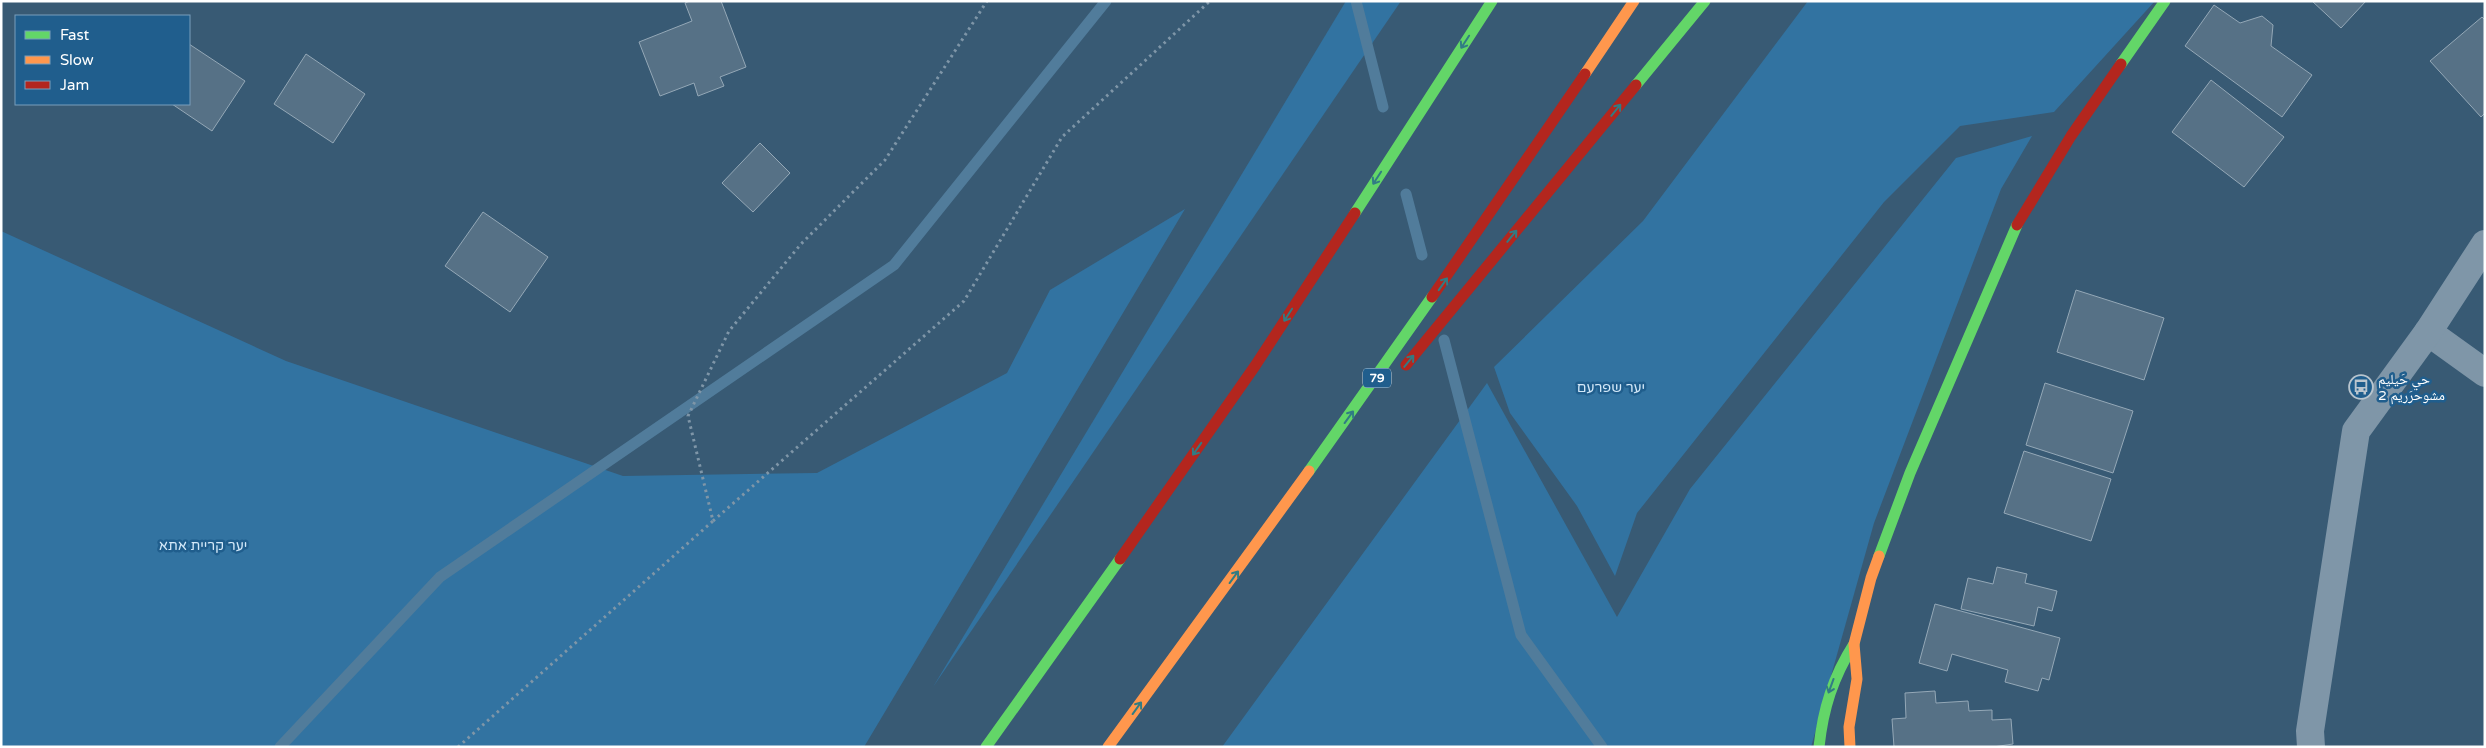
<svg xmlns="http://www.w3.org/2000/svg" width="2486" height="748" font-family="'Varela Round','Noto Naskh Arabic','Noto Sans Hebrew',sans-serif">
<style>
.green{fill:#3273a1}
.lines{fill:none;stroke-linecap:round;stroke-linejoin:round}
.stream{stroke:#517c9b;stroke-width:11}
.building{fill:#567186;stroke:#94a8b7}
.path{stroke:#7f96a8;stroke-width:3;stroke-dasharray:2.5 4;stroke-linecap:butt}
.street{stroke:#7f96a8;stroke-width:28}
.fast{stroke:#63d668;stroke-width:11}
.slow{stroke:#ff974d;stroke-width:11}
.jam{stroke:#b3261e;stroke-width:11}
.oneway{stroke:#317c84}
.labels{text-anchor:middle;stroke-width:5;stroke-linejoin:round;paint-order:stroke}
.shield{fill:#205e8d;stroke:#bccfdd;stroke-width:1}
.shield-label{font-size:12px;font-weight:bold;fill:#fff}
.poi-label{font-size:14px;fill:#fff;stroke:#205e8d;text-anchor:start}
.park-label{font-size:14px;fill:#d4e9f9;stroke:#205e8d}
</style>
<rect width="100%" height="100%" fill="#385a74"/>
<!-- green -->
<g class="green">
<polygon points="1346,1 1401,1 933,687"/>
<polygon points="1808,1 2155,1 2054,112 1960,126 1884,202 1637,513 1615,576 1577,506 1510,413 1494,367 1643,221"/>
<polygon points="2032,136 2001,189 1874,523 1811,747 1222,747 1487,383 1617,617 1690,489 1956,158"/>
<polygon points="1185,209 864,747 1,747 1,231 286,361 623,476 817,473 1007,373 1050,290"/>
</g>
<g class="lines">
<!-- stream -->
<g class="stream">
<polyline points="1356,1 1383,107"/>
<polyline points="1406,194 1422,255"/>
<polyline points="1444,340 1521,635 1602,747"/>
<polyline points="280,747 440,577 894,265 1106,1"/>
</g>
</g>
<!-- building -->
<g class="building">
<polygon points="690,1 721,1 746,67 720,77 724,86 698,96 694,83 660,96 639,42 692,21 685,3"/>
<polygon points="2312,1 2366,1 2341,28"/>
<polygon points="2214,5 2240,23 2262,16 2273,25 2271,46 2312,75 2282,117 2185,46"/>
<polygon points="2482,17 2485,20 2485,113 2481,117 2430,61"/>
<polygon points="189,44 245,81 212,131 172,104 189,104"/>
<polygon points="306,54 365,94 333,143 274,104"/>
<polygon points="2211,80 2284,137 2244,187 2172,132"/>
<polygon points="760,143 790,173 753,212 722,183"/>
<polygon points="483,212 548,257 510,312 445,266"/>
<polygon points="2076,290 2164,318 2144,380 2057,352"/>
<polygon points="2045,383 2133,411 2113,473 2026,445"/>
<polygon points="2024,451 2111,479 2091,541 2004,513"/>
<polygon points="1997,567 2027,574 2025,583 2057,591 2052,611 2038,607 2034,626 1961,609 1968,578 1993,584"/>
<polygon points="1935,604 2060,638 2049,680 2042,678 2038,691 2005,682 2008,670 1952,654 1947,671 1919,663"/>
<polygon points="1935,691 1936,703 1968,701 1969,711 1992,710 1992,720 2011,719 2013,744 1993,747 1894,747 1892,719 1906,718 1905,693"/>
</g>
<g class="lines">
<!-- path -->
<g class="path">
<polyline points="713,521 964,301 1062,137 1210,1"/>
<polyline points="458,747 713,521 688,416 729,331 801,244 885,160 987,1"/>
</g>
<!-- street -->
<g class="street">
<polyline points="2428,332 2485,373"/>
<polyline points="2311,747 2310,731 2356,431 2428,332 2485,244"/>
</g>
<!-- fast -->
<g class="fast">
<polyline points="2121,64 2165,1"/>
<polyline points="1636,85 1705,1"/>
<polyline points="1355,213 1492,1"/>
<polyline points="1309,471 1432,297"/>
<polyline points="1879,556 1910,473 2017,225"/>
<polyline points="986,747 1120,559"/>
<path d="M1819 747C1823 709 1833 677 1854 644"/>
</g>
<!-- slow -->
<g class="slow">
<polyline points="1585,74 1634,1"/>
<polyline points="1108,747 1309,471"/>
<polyline points="1850,747 1849,727 1857,679 1854,644 1871,578 1879,556"/>
</g>
<!-- jam -->
<g class="jam">
<polyline points="2017,225 2071,136 2121,64"/>
<polyline points="1432,297 1585,74"/>
<polyline points="1406,365 1636,85"/>
<polyline points="1120,559 1255,366 1355,213"/>
</g>
</g>
<!-- one-way arrows -->
<defs><path id="oneway-shaft" d="M-6 0H5M1.5-3L5.5 0L1.5 3" fill="none" stroke-width="1.6" stroke-linecap="round" stroke-linejoin="round" transform="scale(1.25)"/></defs>
<g class="oneway">
<use href="#oneway-shaft" transform="translate(1465 42) rotate(123)"/>
<use href="#oneway-shaft" transform="translate(1616 110) rotate(-51)"/>
<use href="#oneway-shaft" transform="translate(1377 178) rotate(123)"/>
<use href="#oneway-shaft" transform="translate(1512 236) rotate(-51)"/>
<use href="#oneway-shaft" transform="translate(1443 284) rotate(-55)"/>
<use href="#oneway-shaft" transform="translate(1288 315) rotate(123)"/>
<use href="#oneway-shaft" transform="translate(1409 361) rotate(-51)"/>
<use href="#oneway-shaft" transform="translate(1349 417) rotate(-54)"/>
<use href="#oneway-shaft" transform="translate(1197 449) rotate(125)"/>
<use href="#oneway-shaft" transform="translate(1234 577) rotate(-54)"/>
<use href="#oneway-shaft" transform="translate(1831 686) rotate(110)"/>
<use href="#oneway-shaft" transform="translate(1137 708) rotate(-54)"/>
</g>
<!-- icons -->
<defs>
<g id="bus-ring" transform="scale(1.25)"><circle r="9.5" fill="#205e8d" stroke="#b9c5ce" stroke-width="1.5"/><path d="M-5-6H5V4H4V6H2V4H-2V6H-4V4H-5ZM-3.5-4V0h7V-4ZM-3.5 1.2v1.5H-2V1.2ZM2 1.2v1.5H3.5V1.2Z" fill="#b9c5ce"/></g>
</defs>
<g fill-rule="evenodd">
<use href="#bus-ring" x="2361" y="387"/>
</g>
<g class="labels">
<!-- shield labels -->
<rect class="shield" x="1363" y="368.5" width="28" height="19" rx="4"/>
<g class="shield-label">
<text x="1377" y="382">79</text>
</g>
<!-- poi labels -->
<g class="poi-label">
<text x="2378" y="384">حي حَيليم<tspan x="2378" dy="16">مشوحرَريم 2</tspan></text>
</g>
<!-- park labels -->
<g class="park-label">
<text x="1611" y="392">יער שפרעם</text>
<text x="203" y="550">יער קריית אתא</text>
</g>
</g>
<!-- border -->
<rect width="2486" height="748" fill="none" stroke="#ffffff" stroke-width="5"/>
<!-- legend -->
<rect x="15" y="15" width="175" height="90" fill="#205e8d" stroke="#799ebb"/>
<rect x="25" y="31" width="25" height="8" fill="#63d668" stroke="#799ebb"/>
<text x="60" y="40" font-size="15" fill="#ffffff">Fast</text>
<rect x="25" y="56" width="25" height="8" fill="#ff974d" stroke="#799ebb"/>
<text x="60" y="65" font-size="15" fill="#ffffff">Slow</text>
<rect x="25" y="81" width="25" height="8" fill="#b3261e" stroke="#799ebb"/>
<text x="60" y="90" font-size="15" fill="#ffffff">Jam</text>
</svg>
